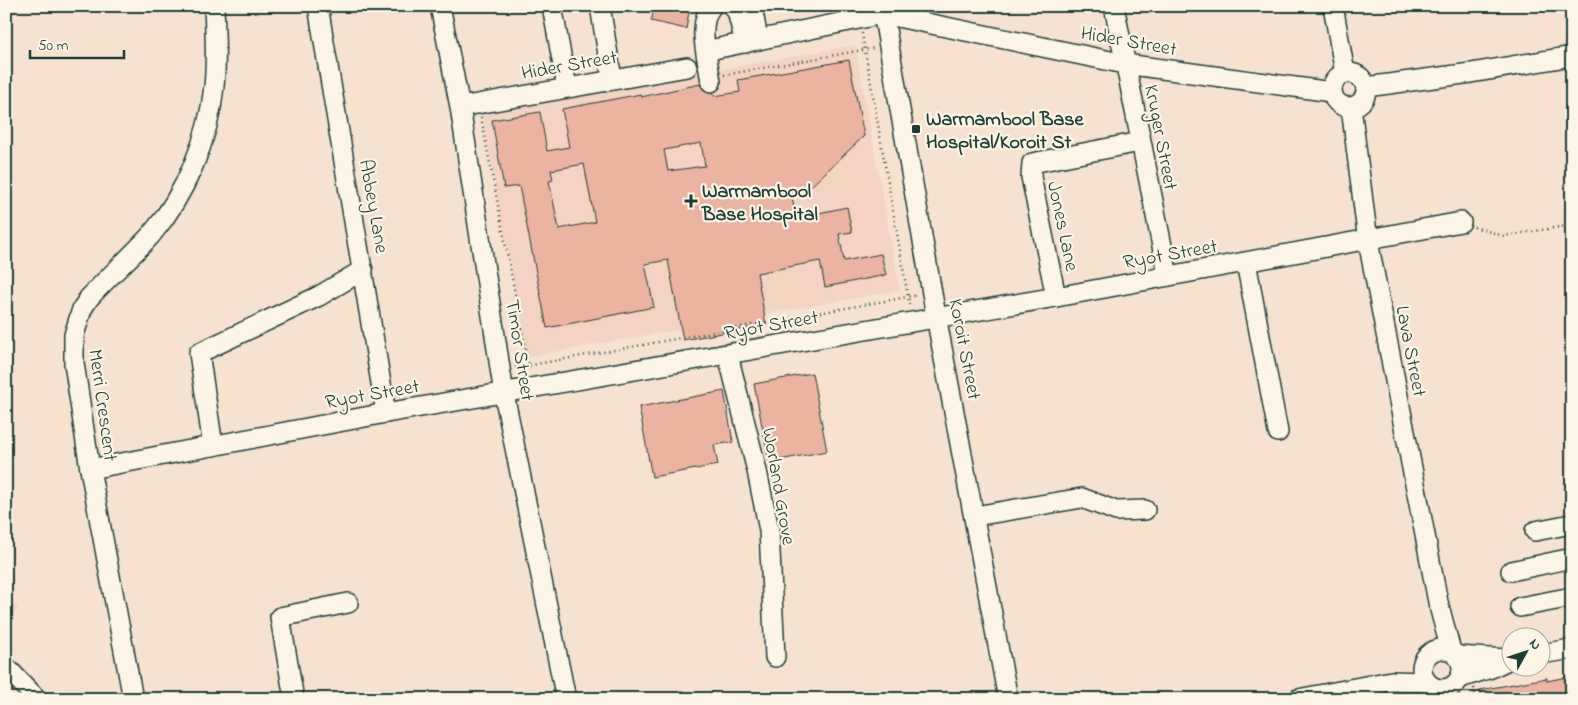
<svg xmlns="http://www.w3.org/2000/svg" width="1578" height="705" font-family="'Indie Flower',sans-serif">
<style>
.built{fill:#f3d4c2}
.building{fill:#ebb4a0;stroke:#1f3d34;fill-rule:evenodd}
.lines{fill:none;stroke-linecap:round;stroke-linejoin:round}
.minor-casing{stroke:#1f3d34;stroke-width:22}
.path{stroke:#1f3d34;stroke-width:2.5;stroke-dasharray:1 4;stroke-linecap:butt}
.minor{stroke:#fcf5e5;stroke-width:19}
.poi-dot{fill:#1f3d34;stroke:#fcf5e5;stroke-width:2}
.labels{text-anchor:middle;stroke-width:4.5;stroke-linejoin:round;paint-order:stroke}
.street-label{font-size:20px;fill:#1f3d34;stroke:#fcf5e5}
.poi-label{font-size:20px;font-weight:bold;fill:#1f3d34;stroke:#fcf5e5;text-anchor:start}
</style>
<rect width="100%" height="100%" fill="#f7e2d0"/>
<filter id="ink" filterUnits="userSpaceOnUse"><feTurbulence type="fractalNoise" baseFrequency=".02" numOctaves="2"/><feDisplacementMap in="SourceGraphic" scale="10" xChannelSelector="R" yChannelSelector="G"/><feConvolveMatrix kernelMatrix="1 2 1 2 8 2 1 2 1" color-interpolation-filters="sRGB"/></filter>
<g filter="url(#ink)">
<!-- built -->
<g class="built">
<polygon points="855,45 900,290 527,357 482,113"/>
<polygon points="6,594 18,609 6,623"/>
</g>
<!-- building -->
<g class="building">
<polygon points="655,6 690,6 686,29 651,21"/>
<path d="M849 60 864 136 809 188 791 192 796 218 847 207 852 232 839 234 844 261 881 254 886 275 825 287 820 261 757 273 766 325 683 340 668 260 645 264 654 307 547 328 519 186 504 188 492 120 540 112 547 151 569 147 562 109 641 94V97L700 84 703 89 713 93 714 96 740 92 738 80ZM701 143 705 166 668 171 664 150ZM584 164 595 222 559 229 549 181 553 180 551 170Z"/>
<polygon points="812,373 827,451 769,462 754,384"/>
<polygon points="724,391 733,442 714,445 718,465 652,477 639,407"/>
<polygon points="1572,676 1572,699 1482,699 1480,690 1547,678 1547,681"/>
</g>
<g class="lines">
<!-- minor casing -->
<g class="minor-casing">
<g id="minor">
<polyline points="318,6 386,413"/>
<polyline points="440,6 460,107 504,394 566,699"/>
<polyline points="552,6 567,87"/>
<polyline points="600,6 612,79"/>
<polyline points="732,6 737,11 745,43"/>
<polyline points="752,6 758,40"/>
<polyline points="882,6 936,316 1008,699"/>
<polyline points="1114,6 1168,276"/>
<polyline points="1333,6 1345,73"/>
<polyline points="714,49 883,14 1125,64 1332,92"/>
<circle cx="1349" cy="90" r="17"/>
<path d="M711 82C708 59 696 24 712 6"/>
<polyline points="1366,87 1471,73 1572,56"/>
<polyline points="460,107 687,67"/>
<polyline points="1351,107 1368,241 1438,602 1451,651"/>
<polyline points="1246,262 1278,432"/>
<polyline points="1056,297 1031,177 1032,163 1140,142"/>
<polyline points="728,355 757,471 769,530 775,657"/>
<polyline points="213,446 199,353 319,296 363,270"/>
<polyline points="90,469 386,413 1056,297 1461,222"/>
<polyline points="975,516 1082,498 1116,511 1145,510"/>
<polyline points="1535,531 1571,524"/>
<polyline points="1511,571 1572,558"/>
<polyline points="1520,607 1572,597"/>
<circle cx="1442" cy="669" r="20"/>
<polyline points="1540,654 1572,649"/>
<polyline points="1457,656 1507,659"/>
<polyline points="6,667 37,699"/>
<polyline points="1460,678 1491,668 1510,659"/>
<path d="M133 699 90 469 74 363V335L82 309 89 298C109 276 131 257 151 235 185 195 209 139 214 86 217 60 215 33 214 6"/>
<polyline points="294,699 280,617 348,603"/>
<polyline points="1298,699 1391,681 1426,682"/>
</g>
</g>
<!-- path -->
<g class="path">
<polyline points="862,33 910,308"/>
<polyline points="724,75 874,48"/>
<polyline points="481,117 530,372"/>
<polyline points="1474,227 1504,236 1572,225"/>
<polyline points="515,368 918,295"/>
<polyline points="1474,688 1476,699"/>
</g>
<!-- minor -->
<use href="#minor" class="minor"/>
</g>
</g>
<!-- markers -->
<g class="poi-dot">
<rect x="911" y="124" width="10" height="10" rx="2.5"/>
<path d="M688.5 193.5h5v5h5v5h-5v5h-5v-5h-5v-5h5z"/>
</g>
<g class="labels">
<!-- street labels -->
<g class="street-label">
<text transform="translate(1129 40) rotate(10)" y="7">Hider Street</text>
<text transform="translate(569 64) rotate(-10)" y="7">Hider Street</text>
<text transform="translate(1162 137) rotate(79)" y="7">Kruger Street</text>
<text transform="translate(375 206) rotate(80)" y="7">Abbey Lane</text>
<text transform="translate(1064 226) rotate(78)" y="7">Jones Lane</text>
<text transform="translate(1170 253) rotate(-10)" y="7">Ryot Street</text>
<text transform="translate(771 324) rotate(-10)" y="7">Ryot Street</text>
<text transform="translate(966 349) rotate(79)" y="7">Koroit Street</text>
<text transform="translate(521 350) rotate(81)" y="7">Timor Street</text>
<text transform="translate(1412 351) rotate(79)" y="7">Lava Street</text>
<text transform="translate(372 393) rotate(-10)" y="7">Ryot Street</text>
<text transform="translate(104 405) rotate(82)" y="7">Merri Crescent</text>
<text transform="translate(780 486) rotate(80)" y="7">Worland Grove</text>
</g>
<!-- poi labels -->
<g class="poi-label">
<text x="926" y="125">Warrnambool Base<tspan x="926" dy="23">Hospital/Koroit St</tspan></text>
<text x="702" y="197">Warrnambool<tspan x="702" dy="23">Base Hospital</tspan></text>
</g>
</g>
<!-- margin -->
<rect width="1578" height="705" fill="none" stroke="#fcf5e5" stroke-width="25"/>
<rect x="12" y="12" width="1553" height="680" fill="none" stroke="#1f3d34" stroke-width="2" filter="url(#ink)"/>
<!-- north arrow -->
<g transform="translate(1526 652) rotate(50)"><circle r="24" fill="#fcf5e5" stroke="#a4ab9e"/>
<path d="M0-4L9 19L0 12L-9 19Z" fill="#1f3d34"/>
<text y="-8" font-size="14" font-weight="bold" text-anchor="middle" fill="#1f3d34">N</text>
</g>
<!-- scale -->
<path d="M30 50v8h94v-8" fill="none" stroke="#1f3d34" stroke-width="2.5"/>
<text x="38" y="50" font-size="15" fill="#1f3d34" stroke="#fcf5e5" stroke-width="4" paint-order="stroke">50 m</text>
</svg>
